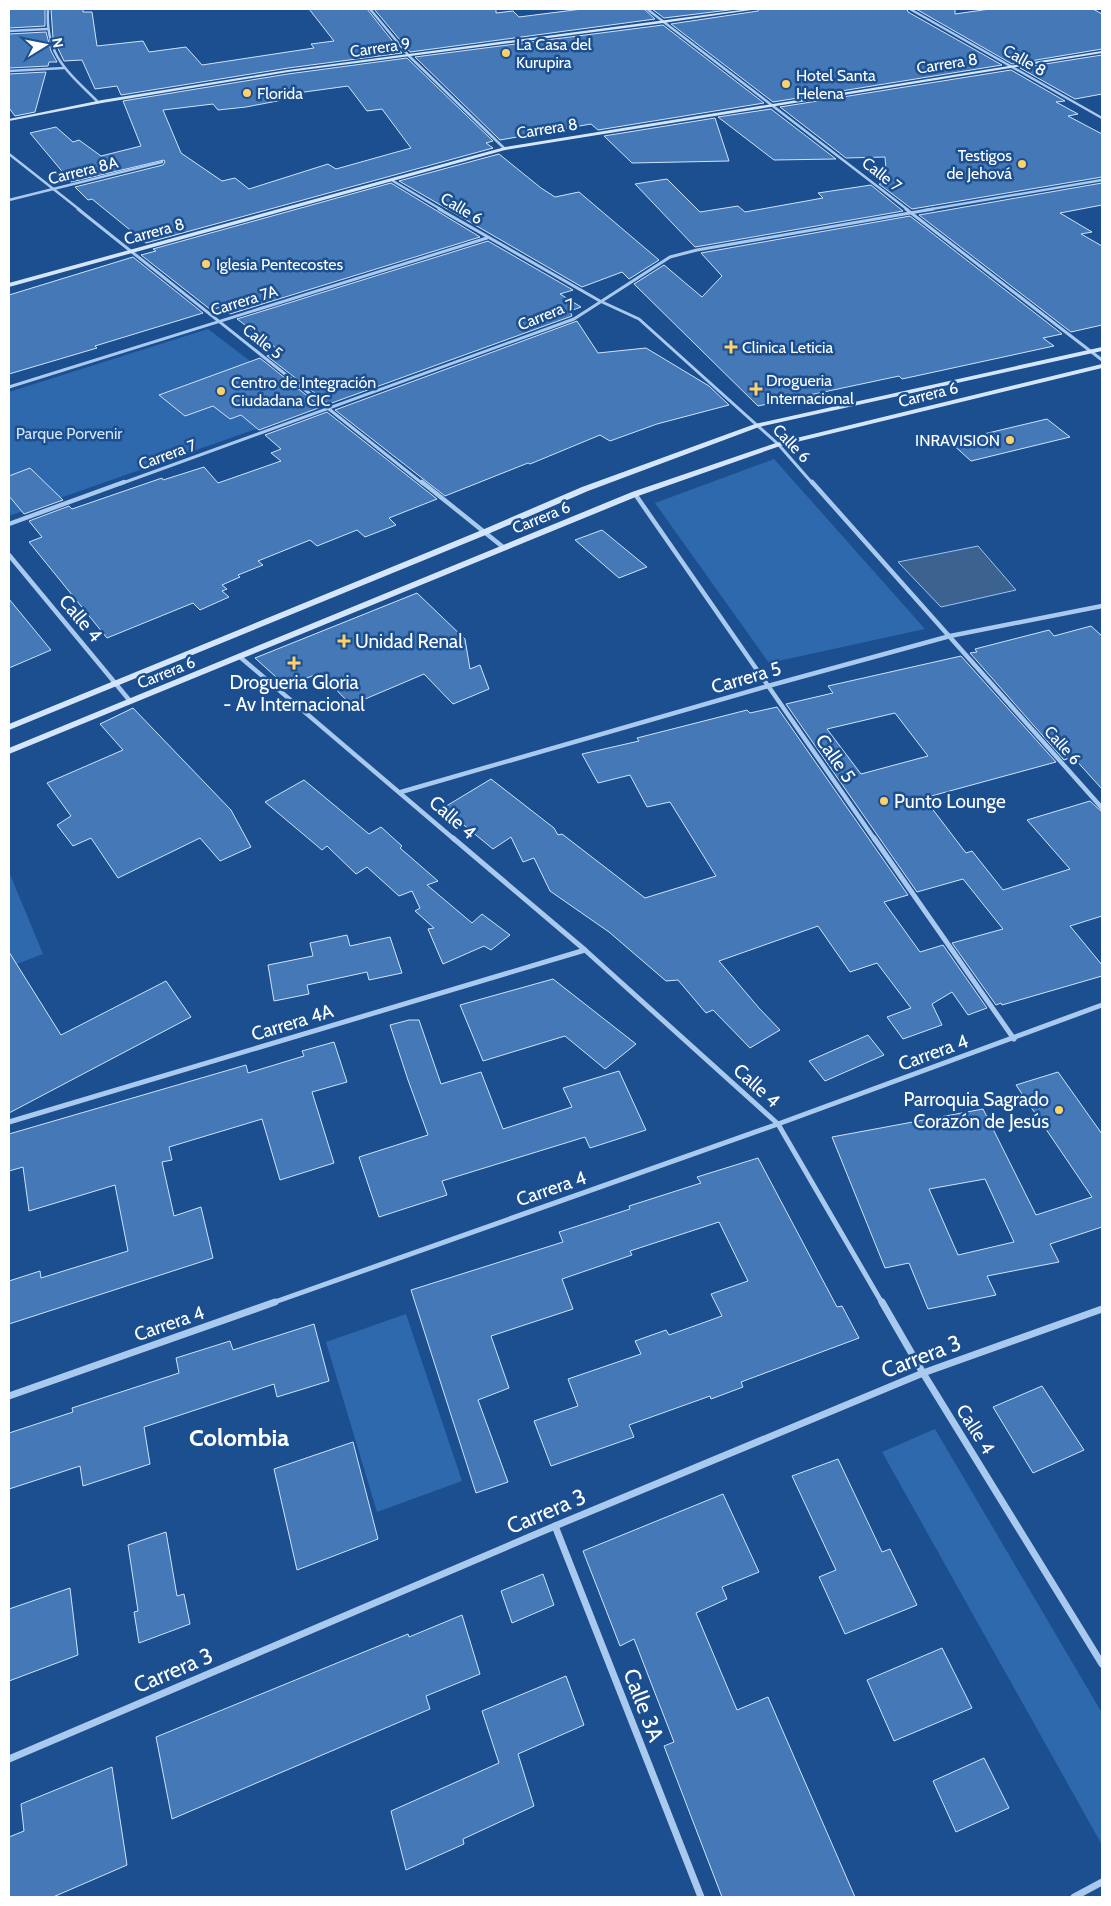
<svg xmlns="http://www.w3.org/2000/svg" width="1111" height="1906" font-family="Cabin,sans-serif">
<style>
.green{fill:#2e69ad}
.water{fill:#3c6290;stroke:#9cc4f0}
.building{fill:#4478b7;stroke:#cfe3fa;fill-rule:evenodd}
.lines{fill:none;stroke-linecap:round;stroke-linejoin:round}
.street-far4{stroke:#a9c9ee;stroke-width:2.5}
.street-far3{stroke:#a9c9ee;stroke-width:3}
.street-far2{stroke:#a9c9ee;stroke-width:4.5}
.street-far1{stroke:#a9c9ee;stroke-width:5}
.street{stroke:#a9c9ee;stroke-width:7}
.secondary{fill:#d6e6fa;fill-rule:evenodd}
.poi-dot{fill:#ffd166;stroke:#1b4f8f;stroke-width:2}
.labels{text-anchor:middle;stroke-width:5;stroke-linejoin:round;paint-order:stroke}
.far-poi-label{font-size:16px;fill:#fff;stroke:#1b4f8f;text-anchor:start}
.far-street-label{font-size:16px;fill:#fff;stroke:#1b4f8f}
.far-park-label{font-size:16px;fill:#cfe3fa;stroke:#1b4f8f}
.street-label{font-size:19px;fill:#fff;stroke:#1b4f8f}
.poi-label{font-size:19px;fill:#fff;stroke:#1b4f8f;text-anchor:start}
.near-street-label{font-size:22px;fill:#fff;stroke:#1b4f8f}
.near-neighbourhood-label{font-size:24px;font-weight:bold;fill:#fff;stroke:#1b4f8f}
</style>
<rect width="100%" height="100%" fill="#1b4f8f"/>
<!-- green -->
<g class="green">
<polygon points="208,329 313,409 9,516 9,392"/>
<polygon points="774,459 925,629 769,663 655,503"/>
<polygon points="9,872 43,954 9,967"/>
<polygon points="406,1314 462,1481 377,1512 326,1342"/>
<polygon points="935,1429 1102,1713 1102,1845 882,1452"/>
</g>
<!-- water -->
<polygon class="water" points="978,546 1016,590 941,607 898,562"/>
<!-- building -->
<g class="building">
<polygon points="9,9 45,9 45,26 9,28"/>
<polygon points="51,9 83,9 83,12 92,12 97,46 143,41 149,52 186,47 202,65 314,48 311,44 334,41 309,9 367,9 402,53 288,68 121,95 117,86 95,89 82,60 64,61 53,38"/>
<polygon points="374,9 496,9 496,13 513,11 519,17 582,9 644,9 655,19 410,52"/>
<polygon points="652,9 737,9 664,18"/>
<polygon points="760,9 907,9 908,12 1002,65 773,102 671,24 758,11"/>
<polygon points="916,9 955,9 955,14 990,9 1093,9 1102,14 1102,49 1012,64"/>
<polygon points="663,25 764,103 598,130 591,124 500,140 415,57"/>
<polygon points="46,32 51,51 57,62 49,62 48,66 9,68 9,34"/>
<polygon points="1102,55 1102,94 1075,99 1020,68"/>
<path d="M407 58 493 141 486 143 493 148 146 243 92 199 88 200 75 187 163 165 165 162 164 160 71 182 30 133 56 127 73 142 79 140 101 156 141 146 123 101 288 74ZM348 86 367 111 382 109 411 148 336 169 328 164 249 189 235 178 222 181 181 153 163 110 213 104 218 110 246 107 293 98 290 94Z"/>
<polygon points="1011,70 1065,101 1056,102 1078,114 1068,116 1102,134 1102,177 912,209 879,184 887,183 885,157 846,158 780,107"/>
<polygon points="46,72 35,112 15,116 9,108 9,74"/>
<polygon points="771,109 836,159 774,160 718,117"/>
<polygon points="715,118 729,161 632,163 604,136"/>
<polygon points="499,154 541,188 555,197 579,192 659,260 629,279 622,272 582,287 399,181"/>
<polygon points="667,179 700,212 738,206 745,212 823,198 818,193 871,185 903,211 695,247 635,184"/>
<polygon points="391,183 480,237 230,314 221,307 211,310 141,255 156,251 153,249"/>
<polygon points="1102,183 1102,205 1060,213 1092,232 1081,234 1102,246 1102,325 1071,332 919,215"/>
<polygon points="910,216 1062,334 1043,338 1054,346 902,379 899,376 758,406 634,284 664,265 702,297 722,276 701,253"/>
<polygon points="488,241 573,290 560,294 581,307 570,311 572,316 329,404 267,356 280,351 237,319"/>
<polygon points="133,257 203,313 95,346 97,348 9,374 9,295"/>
<polygon points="577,321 598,353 646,348 709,386 729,405 657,424 610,441 600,435 530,464 528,463 445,496 335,410"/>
<polygon points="260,358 321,407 259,430 241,415 230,419 213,406 185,416 159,395"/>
<polygon points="327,412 437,499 389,518 396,525 365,537 357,530 317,546 310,540 258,561 263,565 238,575 240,577 222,585 227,589 222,591 229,597 200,610 193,603 107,638 29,542 42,537 29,521 69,506 72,509 162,478 163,480 204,467 218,483 281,461 271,453 281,449 265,435"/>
<polygon points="1047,419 1070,437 971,461 950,442"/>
<polygon points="30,468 63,500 24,514 9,496 9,476"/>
<polygon points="602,530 647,567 619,578 575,540"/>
<polygon points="417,593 465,639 470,669 480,665 489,689 453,704 424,674 351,705 320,673 286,686 255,658"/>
<polygon points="9,599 51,650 9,668"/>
<polygon points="1091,626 1102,636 1102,789 1073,757 1064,760 970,653 977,652 975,649 1049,630 1054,636"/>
<path d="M961 656 1056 762 924 798 966 853 972 851 1003 890 1070 869 1027 820 1090 801 1102 812V916L1070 926 1102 965V976L1002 1005 1001 1003 996 1005 952 943 1003 929 963 879 917 892 786 704 833 693 828 686ZM895 713 928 756 861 774 827 729Z"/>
<polygon points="777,707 908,895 884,902 920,952 943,945 987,1008 968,1015 952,992 932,1004 942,1025 903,1039 887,1017 911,1008 877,963 850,972 818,926 719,961 759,1008 780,1030 750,1048 713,1010 706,1013 678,980 666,981 609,932 550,891 534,858 523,862 511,837 493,849 443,808 491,779 554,828 558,835 562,834 645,898 716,876 670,802 647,807 630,775 598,783 582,754 639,741 637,738 747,710 750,713"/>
<polygon points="133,708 231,810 251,847 220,861 200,838 118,878 91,838 73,846 57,825 71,816 47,783 123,750 100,724"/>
<polygon points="304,780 369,834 381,827 402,846 400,848 438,881 427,885 472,923 482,914 510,935 491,950 484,946 443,964 428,929 434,928 415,911 420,908 412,891 399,896 367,867 356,874 327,846 322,850 265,802"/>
<polygon points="347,935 350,946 390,937 402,973 369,980 367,972 307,985 309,994 274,1001 268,965 313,956 310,943"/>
<polygon points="9,952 61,1035 166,981 191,1017 9,1113"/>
<polygon points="553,979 636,1044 605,1069 565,1036 483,1061 460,1005"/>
<polygon points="409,1020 419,1020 441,1084 481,1072 503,1129 572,1107 563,1088 619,1071 646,1130 590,1148 585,1137 442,1181 447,1195 379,1217 359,1157 428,1135 408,1080 390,1025"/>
<polygon points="868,1035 884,1055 825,1081 809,1061"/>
<polygon points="334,1042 347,1082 312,1092 334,1163 280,1180 262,1119 169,1147 172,1160 162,1162 174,1216 201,1207 213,1258 9,1324 9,1281 40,1271 41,1278 128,1251 115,1185 29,1211 23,1167 9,1171 9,1134 246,1065 248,1073 304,1056 302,1051"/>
<path d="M1058 1072 1102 1134V1227L1050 1244 1059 1262 987 1276 996 1295 928 1309 909 1263 885 1268 832 1137 983 1109 1036 1215 1092 1197 1016 1085ZM985 1179 1014 1242 958 1255 929 1189Z"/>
<polygon points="758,1158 837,1307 842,1306 859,1338 741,1382 743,1387 711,1399 710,1396 629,1425 634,1437 551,1466 534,1421 578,1406 568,1379 641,1354 635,1341 666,1330 669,1335 722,1316 711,1294 748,1281 719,1222 630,1251 632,1255 562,1279 573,1309 491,1336 509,1388 478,1400 508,1482 476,1493 411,1290 563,1242 559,1232 630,1209 629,1206 701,1183 697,1177"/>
<polygon points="314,1324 329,1381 277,1397 274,1384 144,1427 150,1464 83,1486 80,1466 9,1489 9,1433 73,1412 72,1408 179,1373 176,1358 230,1341 233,1350"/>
<polygon points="1042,1386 1084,1450 1033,1473 993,1407"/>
<polygon points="353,1442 378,1539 297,1570 274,1469"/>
<polygon points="838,1459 882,1552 890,1549 917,1605 845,1634 819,1577 836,1570 792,1476"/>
<polygon points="723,1494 759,1572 722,1587 727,1599 696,1613 737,1710 768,1697 855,1897 722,1897 664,1746 674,1742 634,1639 620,1646 583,1551"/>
<polygon points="166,1532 177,1596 184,1594 190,1624 139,1643 134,1612 138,1611 128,1545"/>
<polygon points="543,1574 554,1605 512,1623 501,1591"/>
<polygon points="70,1588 78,1655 9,1681 9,1609"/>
<polygon points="462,1615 480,1674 426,1696 430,1709 172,1819 156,1737 408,1634 409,1637"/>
<polygon points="942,1648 972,1708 894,1741 867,1680"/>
<polygon points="566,1676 584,1725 518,1754 534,1806 463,1839 464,1844 406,1870 391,1811 499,1763 482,1711"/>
<polygon points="984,1758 1009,1808 956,1832 933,1781"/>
<polygon points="112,1767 127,1865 53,1897 9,1897 9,1837 24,1831 21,1804"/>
</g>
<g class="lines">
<!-- street-far4 -->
<g class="street-far4">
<path d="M48 9C45 55 67 71 97 101"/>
<polyline points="370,9 409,56 505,149"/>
<polyline points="647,9 908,210"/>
<polyline points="910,9 1102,118"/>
<polyline points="9,31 47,29"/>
<polyline points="9,71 64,68"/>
<polyline points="9,154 80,210"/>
<polyline points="393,181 442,210"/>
<polyline points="9,200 162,162"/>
<polyline points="926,210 1102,180"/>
</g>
<!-- street-far3 -->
<g class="street-far3">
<polyline points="78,209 423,484"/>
<polyline points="439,209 600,301 639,319 778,444 813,484"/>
<polyline points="906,209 1102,360"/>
<polyline points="9,387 487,238"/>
<polyline points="120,484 574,319 670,257 697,250 933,209"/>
</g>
<!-- street-far2 -->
<g class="street-far2">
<polyline points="422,482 503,547"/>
<polyline points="812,482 1102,808"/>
<polyline points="635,494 875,840"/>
<polyline points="9,524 124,482"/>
<polyline points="9,555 130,701"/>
<polyline points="240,657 455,840"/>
<polyline points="401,792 768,686 950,636 1102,606"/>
</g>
<!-- street-far1 -->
<g class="street-far1">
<polyline points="453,838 585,950 778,1124 882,1303"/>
<polyline points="874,838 1014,1039"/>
<polyline points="9,1122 585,950"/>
<polyline points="272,1303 778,1124 1102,1005"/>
</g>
<!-- street -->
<g class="street">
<polyline points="882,1302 923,1373 1102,1664"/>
<polyline points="9,1396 275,1302"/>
<polyline points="555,1526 701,1897"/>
<polyline points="9,1759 555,1526 923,1373 1102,1309"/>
<polyline points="1074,1897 1102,1882"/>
</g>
<!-- secondary -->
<g class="secondary">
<polygon points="749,9 758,9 663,23 288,72 102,103 9,121 9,119 102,100 288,70"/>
<polygon points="1102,51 1102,53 505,150 9,287 9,283 505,147"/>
<polygon points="1102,347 1102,351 759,427 588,491 488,534 9,730 9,724 482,530 582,487 755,424"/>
<polygon points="1102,364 1102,368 780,446 638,496 9,754 9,748 632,492 776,443"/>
</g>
</g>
<!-- markers -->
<g class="poi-dot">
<circle cx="506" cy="53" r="5"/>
<circle cx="786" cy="84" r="5"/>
<circle cx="247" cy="93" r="5"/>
<circle cx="1022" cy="164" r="5"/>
<circle cx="206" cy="264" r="5"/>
<path d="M728.5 339.5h5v5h5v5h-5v5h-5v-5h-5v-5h5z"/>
<path d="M753.5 381.5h5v5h5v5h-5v5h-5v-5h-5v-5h5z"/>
<circle cx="221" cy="391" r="5"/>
<circle cx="1010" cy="440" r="5"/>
<path d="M341.5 633.5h5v5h5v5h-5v5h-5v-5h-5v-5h5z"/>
<path d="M291.5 655.5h5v5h5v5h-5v5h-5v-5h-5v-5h5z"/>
<circle cx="884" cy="801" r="5"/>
<circle cx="1059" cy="1110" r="5"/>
</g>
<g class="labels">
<!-- far-poi labels -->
<g class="far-poi-label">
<text x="516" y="50">La Casa del<tspan x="516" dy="18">Kurupira</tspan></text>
<text x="796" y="81">Hotel Santa<tspan x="796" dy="18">Helena</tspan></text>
<text x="257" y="99">Florida</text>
<text x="1012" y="161" text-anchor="end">Testigos<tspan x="1012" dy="18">de Jehová</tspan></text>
<text x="216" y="270">Iglesia Pentecostes</text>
<text x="742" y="353">Clinica Leticia</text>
<text x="766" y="386">Drogueria<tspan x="766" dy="18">Internacional</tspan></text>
<text x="231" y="388">Centro de Integración<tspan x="231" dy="18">Ciudadana CIC</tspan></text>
<text x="1000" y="446" text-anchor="end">INRAVISION</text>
</g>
<!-- far-street labels -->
<g class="far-street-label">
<text transform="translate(380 47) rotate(-8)" y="6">Carrera 9</text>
<text transform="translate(1025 60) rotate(30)" y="6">Calle 8</text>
<text transform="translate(947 63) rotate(-9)" y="6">Carrera 8</text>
<text transform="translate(547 128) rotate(-9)" y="6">Carrera 8</text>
<text transform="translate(83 170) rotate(-14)" y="6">Carrera 8A</text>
<text transform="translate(882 174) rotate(38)" y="6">Calle 7</text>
<text transform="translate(462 208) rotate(31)" y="6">Calle 6</text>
<text transform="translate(154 231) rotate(-15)" y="6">Carrera 8</text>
<text transform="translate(244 300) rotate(-17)" y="6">Carrera 7A</text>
<text transform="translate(546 314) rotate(-22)" y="6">Carrera 7</text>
<text transform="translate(263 341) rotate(38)" y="6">Calle 5</text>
<text transform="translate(928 394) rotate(-14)" y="6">Carrera 6</text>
<text transform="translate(792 443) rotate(46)" y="6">Calle 6</text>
<text transform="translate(167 454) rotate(-20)" y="6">Carrera 7</text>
<text transform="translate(541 517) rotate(-22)" y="6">Carrera 6</text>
<text transform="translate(166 672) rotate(-22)" y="6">Carrera 6</text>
<text transform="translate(1063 745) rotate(48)" y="6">Calle 6</text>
</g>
<!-- far-park labels -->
<g class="far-park-label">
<text x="69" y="439">Parque Porvenir</text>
</g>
<!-- street labels -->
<g class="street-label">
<text transform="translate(81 618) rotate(50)" y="7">Calle 4</text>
<text transform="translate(746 677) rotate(-16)" y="7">Carrera 5</text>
<text transform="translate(836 758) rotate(55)" y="7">Calle 5</text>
<text transform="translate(453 817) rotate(41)" y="7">Calle 4</text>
<text transform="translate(292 1022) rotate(-17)" y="7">Carrera 4A</text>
<text transform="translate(933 1052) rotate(-20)" y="7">Carrera 4</text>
<text transform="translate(757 1085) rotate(42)" y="7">Calle 4</text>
<text transform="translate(551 1188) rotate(-19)" y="7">Carrera 4</text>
<text transform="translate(169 1323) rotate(-19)" y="7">Carrera 4</text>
<text transform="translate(976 1429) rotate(58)" y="7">Calle 4</text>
</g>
<!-- poi labels -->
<g class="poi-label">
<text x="355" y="648">Unidad Renal</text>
<text x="294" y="689" text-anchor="middle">Drogueria Gloria<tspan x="294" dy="22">- Av Internacional</tspan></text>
<text x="894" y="808">Punto Lounge</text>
<text x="1049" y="1106" text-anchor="end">Parroquia Sagrado<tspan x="1049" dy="22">Corazón de Jesús</tspan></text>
</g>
<!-- near-street labels -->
<g class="near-street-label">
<text transform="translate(921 1356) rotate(-21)" y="8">Carrera 3</text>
<text transform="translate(546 1511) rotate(-23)" y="8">Carrera 3</text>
<text transform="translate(173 1670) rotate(-23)" y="8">Carrera 3</text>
<text transform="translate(644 1705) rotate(69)" y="8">Calle 3A</text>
</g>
<!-- near-neighbourhood labels -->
<g class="near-neighbourhood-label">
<text x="239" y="1446">Colombia</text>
</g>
</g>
<!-- border -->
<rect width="1111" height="1906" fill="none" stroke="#ffffff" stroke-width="20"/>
<!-- north arrow -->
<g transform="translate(45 45) rotate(80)" stroke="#1b4f8f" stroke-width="4" paint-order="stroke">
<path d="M0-4L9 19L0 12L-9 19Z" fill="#ffffff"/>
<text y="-8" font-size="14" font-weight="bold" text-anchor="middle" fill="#ffffff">N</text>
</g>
</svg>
